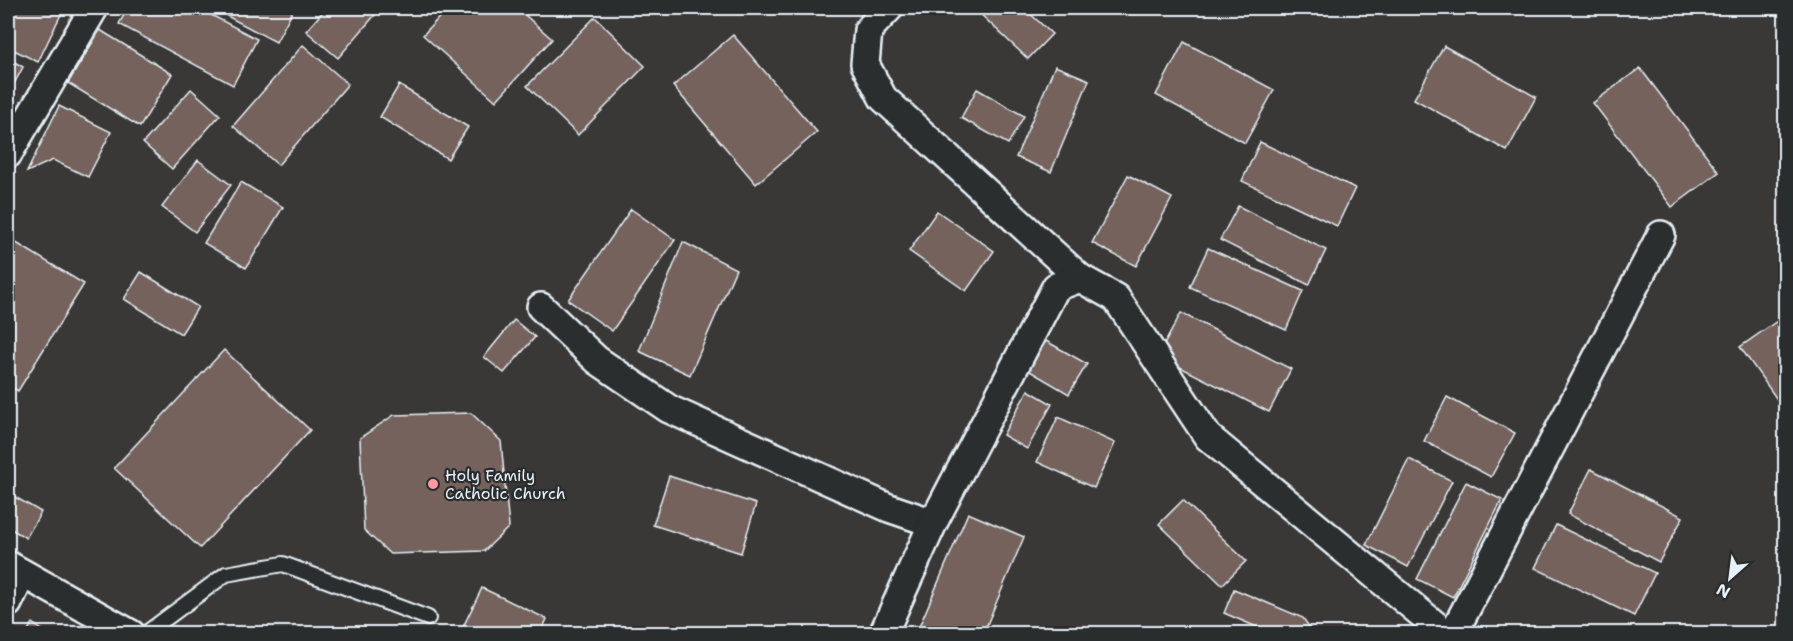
<svg xmlns="http://www.w3.org/2000/svg" width="1793" height="641" font-family="'Shantell Sans',sans-serif">
<style>
.building{fill:#74625c;stroke:#e8f1f8;stroke-width:1.5}
.lines{fill:none;stroke-linecap:round;stroke-linejoin:round}
.lane-casing{stroke:#e8f1f8;stroke-width:18}
.street-casing{stroke:#e8f1f8;stroke-width:32}
.lane{stroke:#2a2d2e;stroke-width:14}
.street{stroke:#2a2d2e;stroke-width:27}
.poi-dot{fill:#ff9aa2;stroke:#2a2d2e;stroke-width:2}
.labels{text-anchor:middle;stroke-width:4.5;stroke-linejoin:round;paint-order:stroke}
.poi-label{font-size:16px;fill:#e8f1f8;stroke:#2a2d2e;text-anchor:start}
</style>
<rect width="100%" height="100%" fill="#393837"/>
<filter id="ink" filterUnits="userSpaceOnUse"><feTurbulence type="fractalNoise" baseFrequency=".0167" numOctaves="2"/><feDisplacementMap in="SourceGraphic" scale="12" xChannelSelector="R" yChannelSelector="G"/><feConvolveMatrix kernelMatrix="1 2 1 2 8 2 1 2 1" color-interpolation-filters="sRGB"/></filter>
<g filter="url(#ink)">
<!-- building -->
<g class="building">
<polygon points="8,8 64,8 38,62 8,47"/>
<polygon points="128,8 198,8 257,39 233,85 119,24"/>
<polygon points="232,8 294,8 276,42 227,16"/>
<polygon points="326,8 381,8 338,58 306,31"/>
<polygon points="448,8 517,8 552,39 496,101 423,35"/>
<polygon points="974,8 1024,8 1052,34 1028,59"/>
<polygon points="595,17 645,66 578,135 527,86"/>
<polygon points="100,30 172,74 140,127 68,83"/>
<polygon points="733,35 817,132 756,184 673,86"/>
<polygon points="1184,42 1274,90 1245,143 1156,95"/>
<polygon points="303,45 348,84 278,165 233,126"/>
<polygon points="1444,46 1536,97 1507,151 1414,99"/>
<polygon points="8,58 23,67 8,95"/>
<polygon points="1055,66 1089,80 1051,172 1016,157"/>
<polygon points="1640,68 1719,172 1672,207 1593,103"/>
<polygon points="399,85 468,127 448,159 380,117"/>
<polygon points="191,89 220,115 172,169 143,143"/>
<polygon points="977,89 1024,116 1008,144 961,118"/>
<polygon points="59,106 111,132 88,177 53,160 27,172"/>
<polygon points="1260,142 1355,188 1337,226 1242,181"/>
<polygon points="198,160 231,185 195,232 162,207"/>
<polygon points="1128,175 1172,198 1136,266 1092,243"/>
<polygon points="241,182 283,207 246,268 204,243"/>
<polygon points="1238,206 1326,250 1309,285 1220,240"/>
<polygon points="631,209 675,240 612,331 568,300"/>
<polygon points="937,211 994,251 966,291 909,251"/>
<polygon points="8,238 84,284 18,391 8,385"/>
<polygon points="683,242 736,269 690,375 639,351"/>
<polygon points="1208,248 1303,291 1286,330 1190,287"/>
<polygon points="141,272 198,307 181,334 124,299"/>
<polygon points="1181,313 1291,369 1269,412 1158,356"/>
<polygon points="1780,319 1786,328 1786,412 1740,347"/>
<polygon points="514,320 535,337 504,373 484,357"/>
<polygon points="1046,341 1087,364 1069,394 1028,370"/>
<polygon points="224,350 310,430 200,548 114,468"/>
<polygon points="1028,390 1052,404 1027,449 1003,435"/>
<polygon points="1447,397 1515,433 1491,477 1424,441"/>
<polygon points="471,413 501,441 509,527 484,551 390,554 364,530 360,438 394,415"/>
<polygon points="1058,417 1115,443 1094,488 1037,462"/>
<polygon points="1409,459 1452,481 1408,567 1366,545"/>
<polygon points="1591,469 1683,517 1659,562 1568,514"/>
<polygon points="669,476 756,504 741,553 653,525"/>
<polygon points="1466,482 1502,500 1453,597 1417,579"/>
<polygon points="8,493 41,512 26,538 8,527"/>
<polygon points="1183,500 1246,561 1222,585 1159,524"/>
<polygon points="968,513 1024,537 983,634 916,634"/>
<polygon points="1556,525 1655,573 1634,616 1535,568"/>
<polygon points="482,588 547,619 540,634 470,634 462,629"/>
<polygon points="1234,589 1303,618 1314,634 1273,634 1224,613"/>
<polygon points="32,623 48,634 26,634"/>
</g>
<g class="lines">
<!-- lane casing -->
<g class="lane-casing">
<polyline id="lane" points="145,634 226,574 283,564 428,618"/>
</g>
<!-- street casing -->
<g class="street-casing">
<g id="street">
<polyline points="889,8 868,30 865,64 883,98 1080,278"/>
<polyline points="8,154 94,8"/>
<polyline points="541,307 597,360 669,409 889,508 933,523"/>
<polyline points="8,565 131,634"/>
<polyline points="8,603 22,574"/>
<polyline points="883,634 933,523 1056,287 1080,278 1116,298 1208,437 1446,634"/>
<polyline points="1453,634 1661,235"/>
</g>
</g>
<!-- lane -->
<use href="#lane" class="lane"/>
<!-- street -->
<use href="#street" class="street"/>
</g>
</g>
<!-- markers -->
<circle class="poi-dot" cx="433" cy="484" r="6"/>
<g class="labels">
<!-- poi labels -->
<g class="poi-label">
<text x="445" y="481">Holy Family<tspan x="445" dy="18">Catholic Church</tspan></text>
</g>
</g>
<!-- margin -->
<rect width="1793" height="641" fill="none" stroke="#2a2d2e" stroke-width="30"/>
<rect x="15" y="15" width="1763" height="611" fill="none" stroke="#e8f1f8" stroke-width="2" filter="url(#ink)"/>
<!-- north arrow -->
<g transform="translate(1730 578) rotate(208)" stroke="#2a2d2e" stroke-width="4.5" paint-order="stroke">
<path d="M0-4.5L10 22L0 15L-10 22Z" fill="#e8f1f8"/>
<text y="-9" font-size="16" font-weight="bold" text-anchor="middle" fill="#e8f1f8">N</text>
</g>
</svg>
